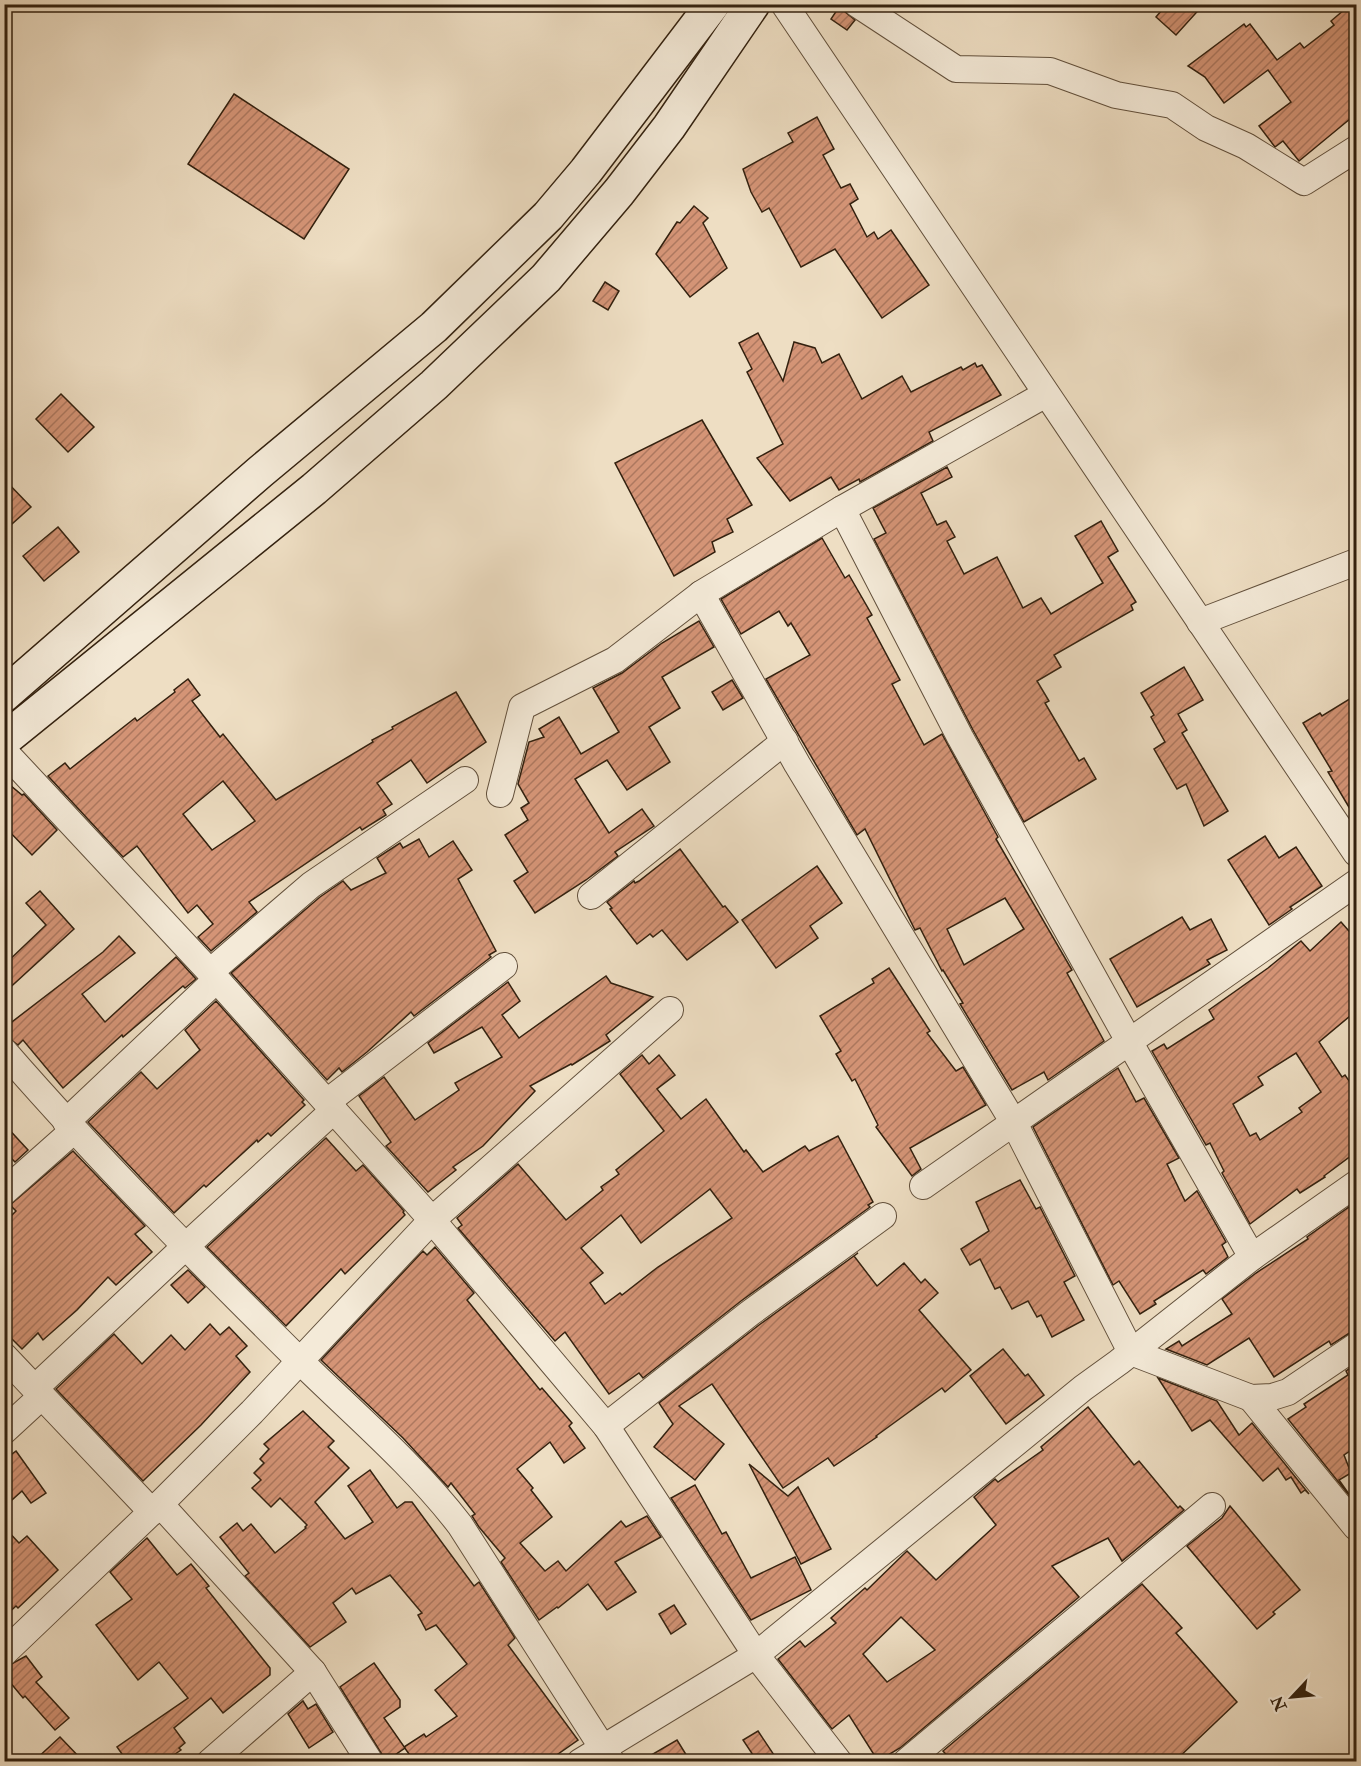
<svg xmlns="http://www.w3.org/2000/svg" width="1361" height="1766" font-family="'IM FELL Double Pica',serif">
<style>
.building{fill:url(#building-hatch);stroke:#33210f;stroke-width:1.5;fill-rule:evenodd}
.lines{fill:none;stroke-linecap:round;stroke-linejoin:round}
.minor-casing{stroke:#62503c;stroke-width:28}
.secondary-casing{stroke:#33210f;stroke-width:36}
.minor{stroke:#f4ead8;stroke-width:26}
.secondary{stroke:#f4ead8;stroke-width:33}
</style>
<defs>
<pattern id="building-hatch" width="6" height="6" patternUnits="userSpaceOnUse" patternTransform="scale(1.5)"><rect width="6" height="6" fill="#d49476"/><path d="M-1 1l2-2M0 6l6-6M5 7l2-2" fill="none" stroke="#ad785f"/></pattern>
</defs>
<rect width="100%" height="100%" fill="#eedec3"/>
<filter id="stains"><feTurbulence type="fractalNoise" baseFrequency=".00333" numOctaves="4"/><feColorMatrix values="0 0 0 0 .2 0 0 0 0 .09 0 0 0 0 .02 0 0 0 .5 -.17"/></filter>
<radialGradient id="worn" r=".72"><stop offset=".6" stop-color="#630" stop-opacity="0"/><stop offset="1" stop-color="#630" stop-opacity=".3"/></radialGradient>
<!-- building -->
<g class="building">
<polygon points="841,4 844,11 855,20 847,30 831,19"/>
<polygon points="1167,4 1204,4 1176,35 1156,17"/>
<polygon points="1351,4 1356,4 1356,114 1299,161 1283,141 1275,147 1259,126 1291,102 1268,70 1224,103 1205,77 1188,66 1244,24 1246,27 1250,24 1277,60 1300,43 1304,48 1334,25 1331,21"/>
<polygon points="234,94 349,169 304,239 188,164"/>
<polygon points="817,117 834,149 823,155 841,188 850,184 858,199 850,204 867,237 874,232 878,239 891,230 929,285 882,318 835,249 801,267 769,208 762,212 751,192 743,169 793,142 788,133"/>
<polygon points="694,206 708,218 703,223 727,268 690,297 656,254 677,222 680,223"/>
<polygon points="605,282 619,291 608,310 593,301"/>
<polygon points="758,333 783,381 794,342 815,348 822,363 839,354 862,399 902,376 911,392 961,367 963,370 975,363 977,367 982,365 1001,395 929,432 933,441 860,482 859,479 839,490 831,477 790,501 757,458 783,444 747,372 752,369 739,343"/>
<polygon points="61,394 94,427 68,452 36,419"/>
<polygon points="702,420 752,505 727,519 733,532 712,542 715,552 674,576 615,463"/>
<polygon points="947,467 952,477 921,493 937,525 946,521 955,537 947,541 964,574 997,557 1023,608 1041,598 1051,614 1103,583 1075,536 1101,521 1118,551 1108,557 1136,602 1131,605 1133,610 1054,655 1061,667 1037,681 1049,701 1045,703 1079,761 1084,758 1096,779 1024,822 973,730 874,539 886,533 873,508"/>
<polygon points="4,479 31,507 4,531"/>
<polygon points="58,527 79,552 44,581 23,556"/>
<path d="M822 538 845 578 849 575 872 615 867 618 900 680 892 684 924 745 942 734 998 837 996 839 1072 970 1067 973 1104 1041 1048 1080 1044 1072 1012 1090 960 1004 963 1003 943 970 942 971 920 928 915 930 865 829 857 835 766 679 810 655 791 623 788 626 779 611 741 634 721 599ZM1005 898 1024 929 964 965 947 929Z"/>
<polygon points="699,621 714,647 662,677 680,708 649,727 670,762 627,790 607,760 575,779 609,833 642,809 654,826 615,852 618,856 586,880 535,913 514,881 528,872 505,835 528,820 521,808 529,803 518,784 529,742 544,737 539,729 559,717 581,754 619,732 593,688 622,673 662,643"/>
<polygon points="1184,667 1203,700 1178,714 1187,730 1182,733 1228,811 1204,826 1186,784 1177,789 1154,749 1165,742 1151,717 1154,715 1141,693"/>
<path d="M188 679 200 695 192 701 220 737 223 734 276 800 373 742 372 740 393 729 392 727 456 692 486 742 427 783 411 760 377 783 392 804 383 810 386 815 362 830 360 827 249 902 257 912 211 951 198 937 213 924 197 905 188 913 137 846 123 857 48 776 65 763 70 769 135 718 137 721 175 692 174 690ZM223 781 255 821 212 850 183 814Z"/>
<polygon points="732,680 743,698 723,710 712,692"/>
<polygon points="1356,695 1356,819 1328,772 1332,771 1303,723 1320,713 1322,716"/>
<polygon points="4,780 22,795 24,794 57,830 32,855 4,826"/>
<polygon points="1265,836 1279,858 1296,847 1322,886 1290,907 1292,909 1269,925 1228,860"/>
<polygon points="419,839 429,857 453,841 472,870 458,879 496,951 489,955 491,957 414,1016 411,1012 367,1052 342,1072 339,1068 327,1080 231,973 320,897 343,881 351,890 386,873 377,858 400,843 403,848"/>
<polygon points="680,849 723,907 725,906 738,922 687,960 662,930 653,937 650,934 637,944 610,909 612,908 607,902 634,881 635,883 639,881"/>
<polygon points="817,866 842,903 810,926 818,938 776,968 742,920"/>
<polygon points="40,891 74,929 4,993 4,965 46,925 26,903"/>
<polygon points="1182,917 1190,930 1211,919 1227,950 1207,960 1210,964 1137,1007 1110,959"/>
<path d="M1341 922 1356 939V1011L1319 1042 1342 1077 1345 1075 1356 1091V1152L1324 1176 1325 1177 1300 1193 1297 1189 1250 1224 1222 1173 1224 1171 1210 1143 1206 1145 1152 1051 1164 1044 1167 1049 1214 1019 1209 1010 1268 968 1301 941 1310 951ZM1296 1053 1321 1092 1299 1108 1302 1112 1260 1140 1256 1133 1250 1136 1233 1104 1263 1085 1258 1077Z"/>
<polygon points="119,936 135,953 82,994 105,1022 176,957 196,979 185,988 183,986 123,1037 122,1035 63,1088 23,1040 18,1045 7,1037 4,1028 103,952"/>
<polygon points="889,968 930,1031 927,1033 956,1071 963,1067 986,1105 910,1148 921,1169 912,1176 876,1127 878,1125 855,1079 852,1081 836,1054 841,1051 820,1016 874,983 872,979"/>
<polygon points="606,976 611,983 653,997 606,1035 610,1041 572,1065 571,1064 530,1086 535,1091 483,1146 453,1167 456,1170 428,1192 386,1146 391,1142 359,1096 384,1077 415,1120 459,1090 455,1083 502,1057 482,1027 434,1053 428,1043 508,982 520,1001 502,1015 519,1038"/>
<polygon points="216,1001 304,1100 302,1102 305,1105 271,1136 268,1133 258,1142 257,1140 206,1187 204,1185 174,1213 88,1122 141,1072 157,1089 200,1050 185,1030"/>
<path d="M642 1055 649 1064 659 1055 675 1075 657 1089 681 1119 706 1099 744 1152 746 1150 763 1172 805 1146 809 1151 838 1136 873 1202 868 1205 870 1207 741 1301 643 1378 639 1373 609 1394 565 1332 555 1341 458 1228 462 1225 457 1218 518 1164 566 1220 603 1190 601 1187 619 1174 616 1170 664 1131 620 1074ZM710 1189 732 1218 658 1267 622 1295 620 1293 605 1304 590 1283 603 1273 581 1248 621 1215 641 1243Z"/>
<polygon points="1118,1068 1136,1102 1144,1098 1179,1158 1167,1164 1185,1201 1197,1191 1226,1242 1222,1245 1228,1257 1206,1274 1203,1270 1154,1301 1156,1304 1140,1314 1119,1281 1113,1285 1033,1127"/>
<polygon points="4,1124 28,1150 15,1162 4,1151"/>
<polygon points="326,1138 356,1171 363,1165 404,1211 403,1212 405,1215 345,1274 341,1269 286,1326 207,1247"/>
<polygon points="73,1151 145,1226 135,1234 152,1252 116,1285 108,1277 77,1310 43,1340 38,1333 22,1349 4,1331 4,1223 16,1211 10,1205"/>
<polygon points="1020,1180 1036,1209 1040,1207 1075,1276 1064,1282 1084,1320 1052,1337 1041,1315 1037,1317 1028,1301 1012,1309 1000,1287 995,1289 980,1259 970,1265 961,1249 989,1231 976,1202"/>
<polygon points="1356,1202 1356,1331 1348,1334 1331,1345 1329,1341 1274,1377 1249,1338 1207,1365 1166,1349 1179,1341 1182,1346 1232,1314 1222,1299 1256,1273 1308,1239 1307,1237"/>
<polygon points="435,1247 474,1293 467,1300 540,1390 542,1388 572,1423 569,1426 585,1448 564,1463 550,1442 517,1469 533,1488 531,1490 552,1517 520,1543 545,1571 558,1561 566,1571 621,1521 626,1527 647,1516 661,1537 615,1562 636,1592 607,1610 588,1584 558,1608 557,1607 539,1620 501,1562 505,1558 479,1527 472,1516 475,1514 451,1483 448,1487 403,1438 321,1360 423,1251 427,1255"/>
<polygon points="858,1253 854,1256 877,1286 904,1263 921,1283 925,1279 938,1293 919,1310 971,1370 945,1392 942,1388 876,1436 877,1437 834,1466 828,1458 783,1488 712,1384 679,1406 724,1444 695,1480 654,1447 673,1424 659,1403 759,1325"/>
<polygon points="188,1270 205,1287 188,1303 171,1285"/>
<polygon points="210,1324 220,1335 229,1327 247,1346 236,1356 250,1372 201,1425 143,1481 56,1389 114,1334 142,1364 171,1335 185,1350"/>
<polygon points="1003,1349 1025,1376 1028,1374 1044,1395 1006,1424 970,1376"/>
<polygon points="1356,1364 1356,1447 1344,1455 1351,1473 1339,1480 1356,1504 1288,1419 1306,1407 1304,1404 1348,1375 1346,1371"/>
<polygon points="1158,1378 1217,1401 1239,1435 1252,1423 1309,1494 1305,1490 1301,1493 1291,1477 1286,1480 1278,1468 1263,1481 1210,1420 1192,1431"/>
<path d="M1088 1407 1134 1465 1139 1461 1178 1508 1180 1506 1184 1510 1122 1561 1108 1538 1052 1566 1079 1597 900 1748 878 1761 849 1715 832 1729 778 1659 800 1641 805 1647 836 1623 831 1618 865 1588 867 1590 907 1551 936 1580 996 1525 974 1497 995 1479 998 1482 1043 1450 1041 1447ZM901 1617 935 1650 887 1682 863 1654Z"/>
<polygon points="303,1411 334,1441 328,1447 349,1468 315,1502 345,1539 373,1522 348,1486 370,1470 397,1508 405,1502 412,1502 474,1586 479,1582 515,1638 508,1645 578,1740 548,1761 414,1761 404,1747 424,1734 426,1737 457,1716 435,1690 467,1664 436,1625 426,1630 418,1615 422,1613 390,1575 356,1594 352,1588 333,1603 346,1622 310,1647 245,1576 249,1573 220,1537 237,1523 243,1531 251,1524 275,1553 306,1528 305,1527 307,1525 280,1498 271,1507 252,1488 261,1480 254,1473 264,1463 260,1459 269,1449 264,1444"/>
<polygon points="16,1451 46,1493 31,1503 22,1491 4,1507 4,1460"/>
<polygon points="749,1464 788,1496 798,1487 831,1549 801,1564"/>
<polygon points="695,1485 722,1534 726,1532 751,1578 795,1557 811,1590 751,1620 671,1498"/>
<polygon points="1230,1506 1300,1590 1273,1612 1275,1614 1257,1629 1187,1546 1222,1518"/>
<polygon points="4,1527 19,1543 27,1536 58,1570 18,1608 16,1606 4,1617"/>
<polygon points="147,1538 177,1575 191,1564 209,1586 206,1588 270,1668 270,1675 223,1713 211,1698 174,1728 185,1743 179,1748 181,1750 165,1761 127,1761 117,1747 188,1698 159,1662 138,1680 96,1625 132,1599 110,1572"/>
<polygon points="1142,1584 1182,1628 1176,1633 1237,1702 1175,1761 952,1761 943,1751"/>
<polygon points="674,1605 686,1624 671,1634 659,1614"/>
<polygon points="26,1656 42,1677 36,1682 69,1718 55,1730 25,1696 23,1698 4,1675 4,1668"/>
<polygon points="374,1663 400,1700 400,1707 384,1718 405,1748 386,1761 340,1687"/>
<polygon points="303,1701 308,1709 316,1704 333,1732 309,1748 288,1714"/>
<polygon points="758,1731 778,1761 757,1761 743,1740"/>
<polygon points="60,1737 83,1761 34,1761"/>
<polygon points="677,1740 690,1761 641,1761"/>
</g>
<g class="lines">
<!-- minor casing -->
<g class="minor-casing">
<g id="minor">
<polyline points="784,4 1356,853"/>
<polyline points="857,4 956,69 1050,71 1116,95 1172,105 1206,128 1246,146 1304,182 1356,149"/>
<polyline points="842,509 960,737 1130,1043 1252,1257"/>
<polyline points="701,594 797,764 1014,1123 1131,1352 1251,1398 1272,1397 1288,1392 1356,1346"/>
<polyline points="1200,622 1356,562"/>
<polyline points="4,751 210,972 432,1220 606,1426 756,1655 839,1762"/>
<polyline points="500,794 522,707 615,660 701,594 842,509 1046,394"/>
<polyline points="591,896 785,741"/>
<polyline points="210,972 311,885 465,780"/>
<path d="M4 1051C98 1159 200 1262 302 1363 355 1415 414 1465 460 1525L611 1761"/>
<polyline points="327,1102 504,966"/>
<polyline points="66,1122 216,980"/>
<polyline points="923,1186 1356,883"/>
<polyline points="4,1192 74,1130"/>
<polyline points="4,1356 152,1512"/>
<polyline points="35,1388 187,1245 334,1110"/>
<polyline points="1251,1398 1356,1527"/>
<polyline points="606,1426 750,1313 883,1216"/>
<polyline points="4,1431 42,1396"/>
<polyline points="160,1504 313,1672 370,1762"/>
<polyline points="4,1653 160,1504 252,1412 432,1220 670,1010"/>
<polyline points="210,1762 313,1672"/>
<polyline points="580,1762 756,1655 1083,1388 1119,1362 1252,1257 1356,1184"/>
<polyline points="906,1762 1212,1506"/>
</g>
</g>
<!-- secondary casing -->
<g class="secondary-casing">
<g id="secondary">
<polyline points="4,695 260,472 434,327 548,216 586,171 713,4"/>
<polyline points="4,740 314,489 434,385 546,278 619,192 669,127 753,4"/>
</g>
</g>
<!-- minor -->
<use href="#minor" class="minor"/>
<!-- secondary -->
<use href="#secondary" class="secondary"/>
</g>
<!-- margin -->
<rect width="1361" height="1766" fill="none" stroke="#eedec3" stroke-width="24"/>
<rect x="6" y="6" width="1349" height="1754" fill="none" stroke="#33210f" stroke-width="3"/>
<rect x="12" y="12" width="1337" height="1742" fill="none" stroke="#33210f" stroke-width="1.5"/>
<!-- north arrow -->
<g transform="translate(1292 1697) rotate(244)" stroke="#f4ead8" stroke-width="4.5" paint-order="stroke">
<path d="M0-4.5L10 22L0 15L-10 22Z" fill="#33210f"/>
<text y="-9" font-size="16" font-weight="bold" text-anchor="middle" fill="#33210f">N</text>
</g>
<rect width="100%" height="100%" filter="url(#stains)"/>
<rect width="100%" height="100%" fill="url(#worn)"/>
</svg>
